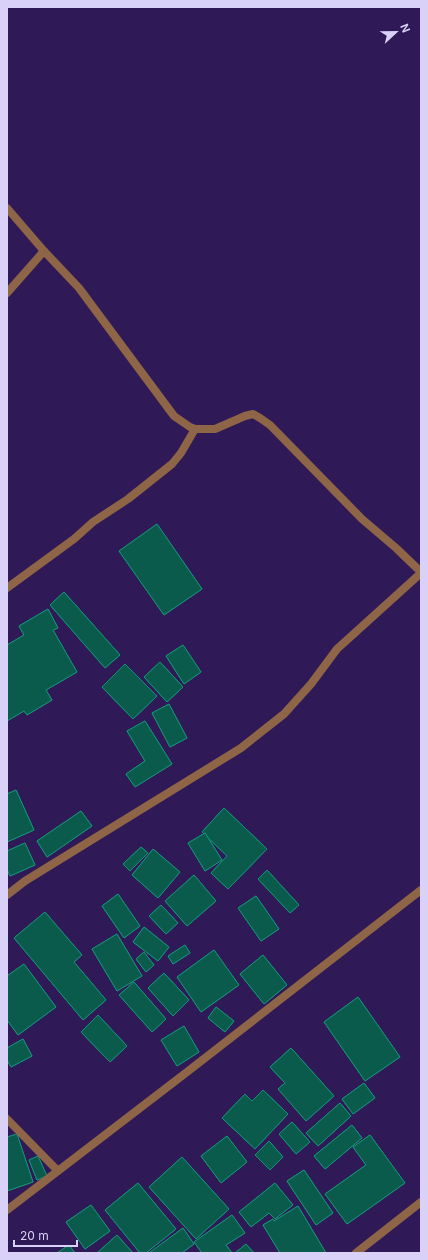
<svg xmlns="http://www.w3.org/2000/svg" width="428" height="1260" font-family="Inter,sans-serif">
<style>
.building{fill:#0b5b4c;stroke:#169079}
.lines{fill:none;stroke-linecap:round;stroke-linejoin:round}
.minor{stroke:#8f6547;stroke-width:8}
</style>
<rect width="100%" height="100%" fill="#2f1956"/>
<!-- building -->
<g class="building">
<polygon points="157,524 202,589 164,615 119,551"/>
<polygon points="157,524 202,589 164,615 119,551"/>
<polygon points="64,592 120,655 105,668 50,605"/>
<polygon points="64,592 120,655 105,668 50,605"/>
<polygon points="48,609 58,628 53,630 77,672 46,690 52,700 27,715 24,711 7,721 7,645 24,635 19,626"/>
<polygon points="48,609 58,628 53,630 77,672 46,690 52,700 27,715 24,711 7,721 7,645 24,635 19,626"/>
<polygon points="183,645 201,672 184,684 166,656"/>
<polygon points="183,645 201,672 184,684 166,656"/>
<polygon points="160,662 183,687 167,702 144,677"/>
<polygon points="160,662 183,687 167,702 144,677"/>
<polygon points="125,664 157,696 133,719 102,687"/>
<polygon points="125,664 157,696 133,719 102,687"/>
<polygon points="169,704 187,738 170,747 152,713"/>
<polygon points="169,704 187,738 170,747 152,713"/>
<polygon points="145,721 172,764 135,787 126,774 145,761 127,731"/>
<polygon points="145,721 172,764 135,787 126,774 145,761 127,731"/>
<polygon points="16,790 34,830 7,842 7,794"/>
<polygon points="16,790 34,830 7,842 7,794"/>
<polygon points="224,808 267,849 228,889 211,873 227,856 202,832"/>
<polygon points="224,808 267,849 228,889 211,873 227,856 202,832"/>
<polygon points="81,811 92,826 47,857 37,841"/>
<polygon points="81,811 92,826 47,857 37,841"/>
<polygon points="205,833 222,860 205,871 188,843"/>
<polygon points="205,833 222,860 205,871 188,843"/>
<polygon points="25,843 35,865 10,876 7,869 7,851"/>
<polygon points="25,843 35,865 10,876 7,869 7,851"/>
<polygon points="141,847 148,853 130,871 123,864"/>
<polygon points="141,847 148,853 130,871 123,864"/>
<polygon points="153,849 180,872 158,898 132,875"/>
<polygon points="153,849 180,872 158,898 132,875"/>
<polygon points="267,870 299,905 290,913 258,879"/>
<polygon points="267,870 299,905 290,913 258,879"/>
<polygon points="194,875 216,901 187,926 165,901"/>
<polygon points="194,875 216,901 187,926 165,901"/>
<polygon points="118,894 140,926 124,938 102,906"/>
<polygon points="118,894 140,926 124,938 102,906"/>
<polygon points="256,896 279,929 261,941 238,908"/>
<polygon points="256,896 279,929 261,941 238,908"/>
<polygon points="161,905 178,923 166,934 149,916"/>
<polygon points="161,905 178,923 166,934 149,916"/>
<polygon points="45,912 82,955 74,962 106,1000 83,1020 14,938"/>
<polygon points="45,912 82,955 74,962 106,1000 83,1020 14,938"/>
<polygon points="144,927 169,947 158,961 133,942"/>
<polygon points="144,927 169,947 158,961 133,942"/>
<polygon points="117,934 142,976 117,991 92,949"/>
<polygon points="117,934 142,976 117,991 92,949"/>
<polygon points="185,945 190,953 173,964 168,956"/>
<polygon points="185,945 190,953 173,964 168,956"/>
<polygon points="214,950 239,985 201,1012 177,977"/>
<polygon points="214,950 239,985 201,1012 177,977"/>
<polygon points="144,952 154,965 146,972 136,959"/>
<polygon points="144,952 154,965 146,972 136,959"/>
<polygon points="263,955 287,985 264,1004 240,974"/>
<polygon points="263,955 287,985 264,1004 240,974"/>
<polygon points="24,964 56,1007 18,1035 7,1020 7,976"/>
<polygon points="24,964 56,1007 18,1035 7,1020 7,976"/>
<polygon points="164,973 189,1000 173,1016 148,988"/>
<polygon points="164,973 189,1000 173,1016 148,988"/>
<polygon points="134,982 166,1019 152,1032 119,995"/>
<polygon points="134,982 166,1019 152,1032 119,995"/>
<polygon points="358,997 400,1057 365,1081 324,1022"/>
<polygon points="358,997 400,1057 365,1081 324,1022"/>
<polygon points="216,1007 234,1021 225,1032 208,1018"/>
<polygon points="216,1007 234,1021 225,1032 208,1018"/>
<polygon points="98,1015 127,1046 110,1062 81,1032"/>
<polygon points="98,1015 127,1046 110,1062 81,1032"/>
<polygon points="184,1026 199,1052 177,1066 161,1040"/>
<polygon points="184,1026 199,1052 177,1066 161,1040"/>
<polygon points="23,1039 32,1056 11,1067 7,1060 7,1048"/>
<polygon points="23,1039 32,1056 11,1067 7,1060 7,1048"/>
<polygon points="291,1048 334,1096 306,1121 278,1089 285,1083 270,1067"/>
<polygon points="291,1048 334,1096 306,1121 278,1089 285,1083 270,1067"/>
<polygon points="364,1083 375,1098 353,1114 342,1099"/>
<polygon points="364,1083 375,1098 353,1114 342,1099"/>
<polygon points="263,1090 288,1114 255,1149 222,1118 245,1094 252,1101"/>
<polygon points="263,1090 288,1114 255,1149 222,1118 245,1094 252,1101"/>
<polygon points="340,1103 351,1116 318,1146 306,1133"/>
<polygon points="340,1103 351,1116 318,1146 306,1133"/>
<polygon points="292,1122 310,1142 296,1154 279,1134"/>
<polygon points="292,1122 310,1142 296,1154 279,1134"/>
<polygon points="352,1125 362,1138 325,1169 314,1156"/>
<polygon points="352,1125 362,1138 325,1169 314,1156"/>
<polygon points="17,1134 33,1182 7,1191 7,1137"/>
<polygon points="17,1134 33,1182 7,1191 7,1137"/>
<polygon points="370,1135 405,1183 347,1224 325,1194 366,1165 353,1147"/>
<polygon points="370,1135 405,1183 347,1224 325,1194 366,1165 353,1147"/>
<polygon points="227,1136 247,1162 221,1183 201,1156"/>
<polygon points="227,1136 247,1162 221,1183 201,1156"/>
<polygon points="269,1141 283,1157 270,1170 255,1155"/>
<polygon points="269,1141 283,1157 270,1170 255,1155"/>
<polygon points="38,1156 47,1176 37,1180 29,1160"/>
<polygon points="38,1156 47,1176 37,1180 29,1160"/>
<polygon points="182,1157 229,1209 196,1239 149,1187"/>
<polygon points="182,1157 229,1209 196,1239 149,1187"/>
<polygon points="304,1170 333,1213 316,1225 287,1181"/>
<polygon points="304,1170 333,1213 316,1225 287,1181"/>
<polygon points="138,1183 176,1229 146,1253 140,1253 105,1210"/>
<polygon points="138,1183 176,1229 146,1253 140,1253 105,1210"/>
<polygon points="275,1183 293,1205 275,1219 269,1213 251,1227 239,1212"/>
<polygon points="275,1183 293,1205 275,1219 269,1213 251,1227 239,1212"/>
<polygon points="91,1205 110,1231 85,1249 66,1222"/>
<polygon points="91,1205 110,1231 85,1249 66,1222"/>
<polygon points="298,1206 326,1253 280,1253 263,1225 273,1219 274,1221"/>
<polygon points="298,1206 326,1253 280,1253 263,1225 273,1219 274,1221"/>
<polygon points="232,1215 245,1233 226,1245 232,1253 202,1253 194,1242"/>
<polygon points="232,1215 245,1233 226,1245 232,1253 202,1253 194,1242"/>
<polygon points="183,1228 194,1244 182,1253 149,1253"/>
<polygon points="183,1228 194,1244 182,1253 149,1253"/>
<polygon points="117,1235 133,1253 97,1253"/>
<polygon points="117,1235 133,1253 97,1253"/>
<polygon points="246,1244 254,1253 235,1253"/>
<polygon points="246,1244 254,1253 235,1253"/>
<polygon points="69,1245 75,1253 57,1253"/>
<polygon points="69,1245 75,1253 57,1253"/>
</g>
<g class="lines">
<!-- minor -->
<g class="minor">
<polyline points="7,208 44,251 79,288 174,416 190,427 195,429 215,429 245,416 253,414 260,418 270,425 362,519 396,548 421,572"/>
<polyline points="7,293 44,251"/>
<polyline points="7,588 74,539 93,522 128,499 172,464 181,453 195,429"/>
<polyline points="7,895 25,881 241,748 284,714 311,684 337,649 421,573"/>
<polyline points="7,1119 58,1171"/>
<polyline points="7,1210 187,1072 421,890"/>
<polyline points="356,1253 421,1202"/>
</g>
</g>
<!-- border -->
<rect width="428" height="1260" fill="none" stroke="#d9d1f7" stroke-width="16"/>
<!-- north arrow -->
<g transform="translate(396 32) rotate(68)" stroke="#2f1956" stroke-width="3" paint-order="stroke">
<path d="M0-3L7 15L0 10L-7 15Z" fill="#d9d1f7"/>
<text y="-6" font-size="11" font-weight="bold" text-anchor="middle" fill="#d9d1f7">N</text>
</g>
<!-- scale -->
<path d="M14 1240v6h63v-6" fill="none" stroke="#d9d1f7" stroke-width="2"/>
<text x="20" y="1240" font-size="12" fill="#d9d1f7" stroke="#2f1956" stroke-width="3" paint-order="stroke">20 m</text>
</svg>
